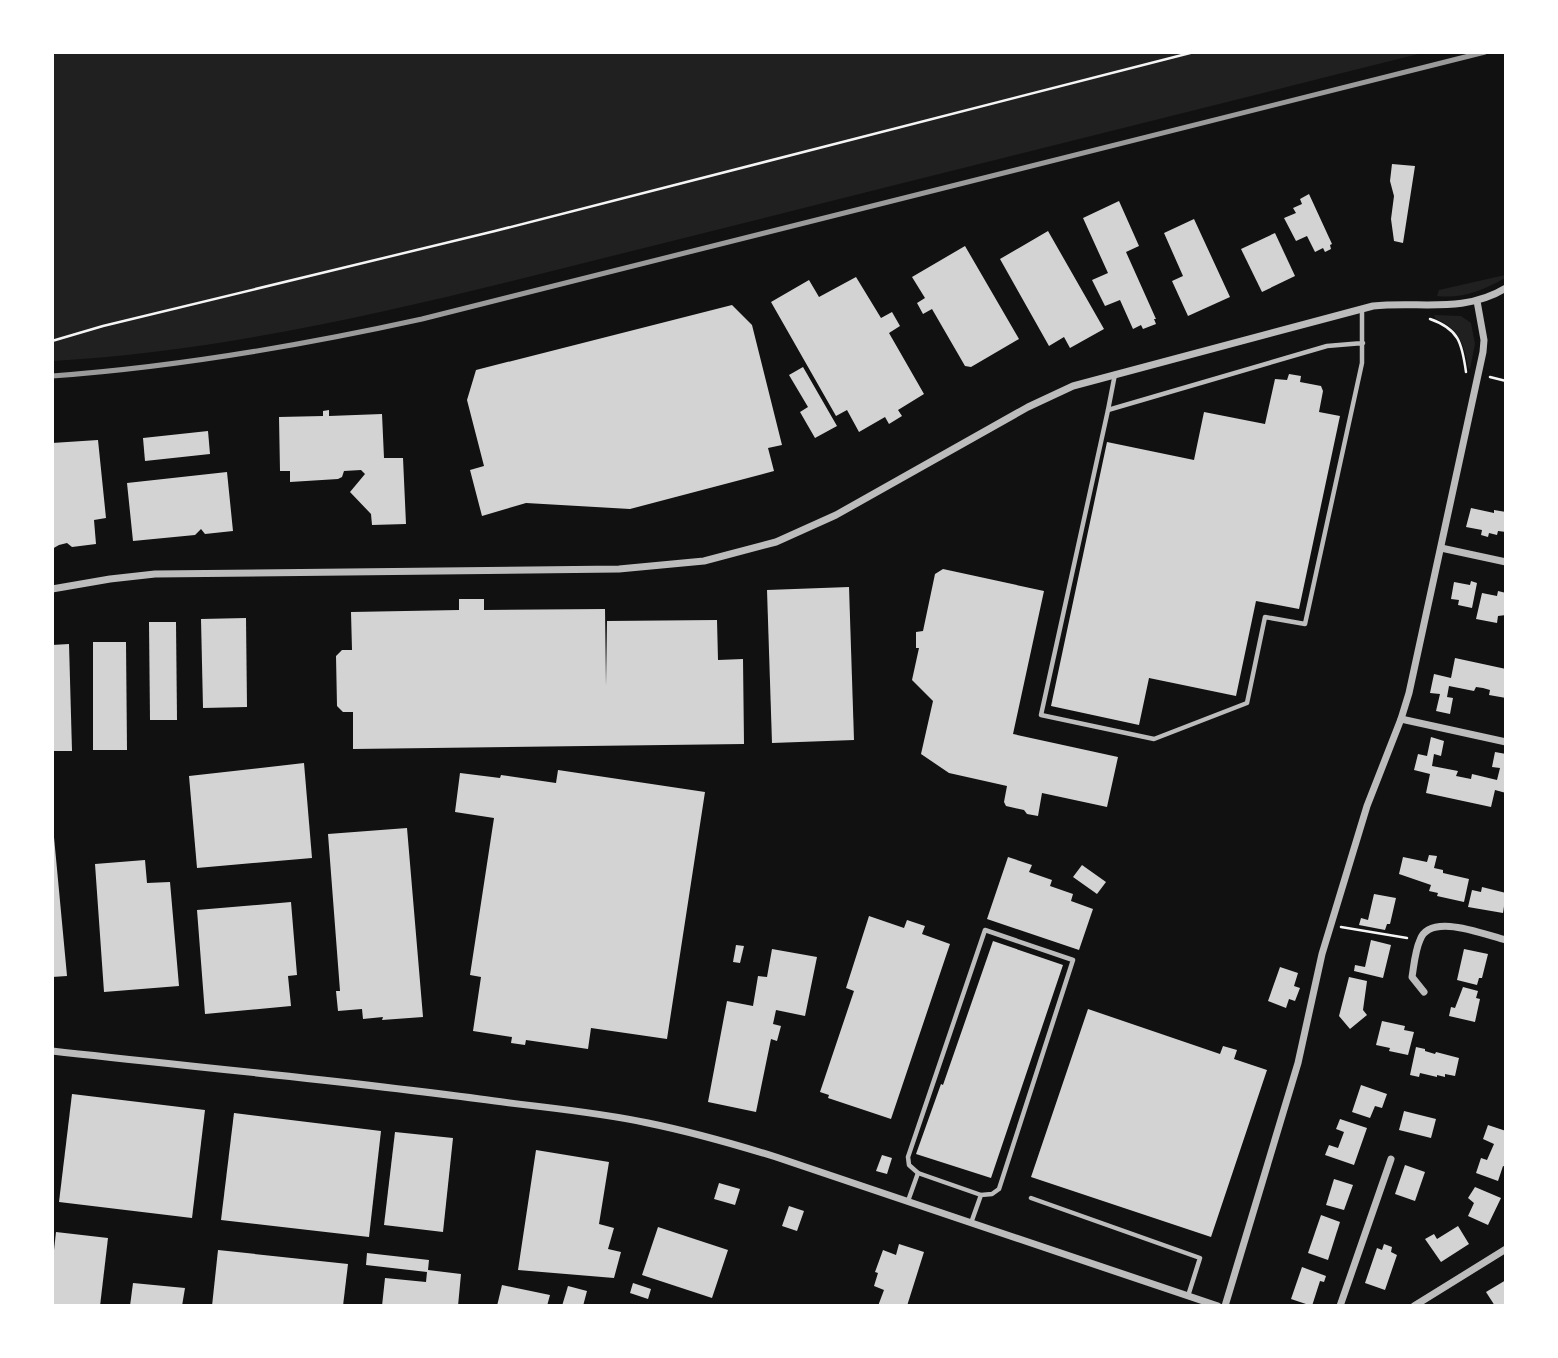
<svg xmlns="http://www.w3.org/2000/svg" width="1558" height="1358" font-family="'PT Sans',sans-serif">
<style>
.green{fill:#202020}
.building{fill:#d3d3d3}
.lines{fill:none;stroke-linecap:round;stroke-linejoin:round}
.path{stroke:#f5f5f5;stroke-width:2.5}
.service{stroke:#bcbcbc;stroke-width:4.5}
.minor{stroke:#bcbcbc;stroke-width:7}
.rail{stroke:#9a9a9a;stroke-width:5}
</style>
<rect width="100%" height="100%" fill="#111"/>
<!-- green -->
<g class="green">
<path d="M53 53H1422C1171 116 920 179 668 242 466 292 262 349 53 361Z"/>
<path d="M1505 275V278C1484 290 1462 299 1437 296L1439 290Z"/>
<path d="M1434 315 1461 316 1471 323 1475 344 1470 369 1468 367C1465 344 1457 327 1436 319Z"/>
</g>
<!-- building -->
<g class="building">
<polygon points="1392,164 1415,166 1403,243 1394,241 1391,219 1394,196 1390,181"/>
<polygon points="1309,194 1332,244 1330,245 1331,249 1325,252 1323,248 1315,252 1307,236 1296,241 1284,218 1296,213 1293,208 1302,204 1300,199"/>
<polygon points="1119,201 1139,246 1126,252 1156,319 1154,319 1156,324 1143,329 1141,325 1133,329 1120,300 1105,306 1092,280 1108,273 1083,218"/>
<polygon points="1194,219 1230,297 1188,316 1172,281 1183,276 1164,233"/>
<polygon points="1048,231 1104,329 1070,348 1064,337 1049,346 1000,259"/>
<polygon points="1275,233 1295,276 1262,292 1241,249"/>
<polygon points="965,246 1019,339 971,367 965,366 932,309 923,314 917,303 925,298 912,277"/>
<polygon points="856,277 881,318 892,312 900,326 889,333 924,394 898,410 902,416 889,424 885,417 859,432 847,410 836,416 771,302 809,280 819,297"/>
<polygon points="732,305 752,325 782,445 768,448 774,471 630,509 526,503 482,516 470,470 484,466 467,400 476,370"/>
<polygon points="803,367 837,426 815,438 800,412 808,407 789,375"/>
<polygon points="1289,374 1301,376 1300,382 1321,386 1323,391 1319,412 1340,416 1299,609 1256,601 1236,696 1149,678 1139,725 1051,706 1107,442 1194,460 1204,412 1265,424 1275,379 1287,380"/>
<polygon points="329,410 329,416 382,414 384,458 403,458 406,524 372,525 371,514 350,492 365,474 361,470 344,471 342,477 338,479 290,482 290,471 280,471 279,417 323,416 323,411"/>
<polygon points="208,431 210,454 145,461 143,438"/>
<polygon points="98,440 106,518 94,520 96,544 72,547 67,543 59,545 52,549 52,443"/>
<polygon points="227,472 233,531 205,534 201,529 195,535 133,541 127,483"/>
<polygon points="1471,508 1494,513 1494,510 1506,512 1506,532 1498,531 1497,535 1489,533 1488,537 1481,535 1482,530 1466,527"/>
<polygon points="943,569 1044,591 1013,734 1118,757 1107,807 1042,793 1038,816 1027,814 1024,810 1006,806 1004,802 1007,786 949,773 921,754 933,701 912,680 919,648 916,648 916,632 923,631 935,574"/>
<polygon points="1471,581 1477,583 1472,608 1458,605 1459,600 1451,599 1454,582 1470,585"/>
<polygon points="849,587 854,740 772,743 767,590"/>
<polygon points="1498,591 1506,593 1506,615 1498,616 1497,623 1476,619 1482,593 1497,596"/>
<polygon points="459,599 484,599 484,610 605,609 606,686 607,621 717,620 718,660 743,659 744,744 353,749 353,712 343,712 337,706 336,656 342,650 352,650 351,612 459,610"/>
<polygon points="246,618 247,707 203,708 201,619"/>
<polygon points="149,622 176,622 177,720 150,720"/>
<polygon points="93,642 126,642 127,750 93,750"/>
<polygon points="69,644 72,751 52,751 52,645"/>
<polygon points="1455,658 1506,669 1506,698 1489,695 1490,690 1483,688 1476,687 1474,691 1449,686 1447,697 1453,698 1450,714 1436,711 1440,694 1430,693 1434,674 1451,678"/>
<polygon points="1431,737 1444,741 1441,756 1434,754 1432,766 1458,771 1456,776 1471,779 1472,774 1497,780 1500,768 1492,767 1495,752 1506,754 1506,793 1495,790 1491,807 1426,793 1430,774 1414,770 1418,754 1427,756"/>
<polygon points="304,763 312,858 197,868 189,776"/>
<polygon points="558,770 705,792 667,1039 591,1028 588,1049 526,1040 525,1045 511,1043 512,1037 473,1031 481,977 470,975 494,818 455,812 460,773 500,778 501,775 556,783"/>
<polygon points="407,828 423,1017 382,1020 383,1017 363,1019 362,1009 338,1011 336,991 340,991 328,834"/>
<polygon points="52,837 54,837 67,976 52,977"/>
<polygon points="1429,855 1437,856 1434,868 1443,870 1443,873 1469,879 1464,902 1437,896 1438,893 1429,891 1431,885 1399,874 1403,857 1427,862"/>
<polygon points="1008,857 1032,865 1029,872 1052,880 1050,886 1073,894 1071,901 1093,909 1079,950 987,919"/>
<polygon points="145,860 147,883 170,882 179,986 104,992 95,864"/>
<polygon points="1082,865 1106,882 1097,894 1073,877"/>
<polygon points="1482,887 1506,893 1503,913 1468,907 1472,890 1481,892"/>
<polygon points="1374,894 1396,898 1390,924 1387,924 1385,930 1359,925 1361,918 1368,920"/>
<polygon points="291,902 297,975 288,976 291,1006 205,1014 197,910"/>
<polygon points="869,916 904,928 907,920 925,926 922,934 950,944 891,1119 828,1098 829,1095 820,1092 854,991 846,988"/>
<polygon points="1371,940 1391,945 1383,978 1354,971 1355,965 1365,967"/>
<polygon points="993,941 1063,965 991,1178 916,1154 941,1084 943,1085"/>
<polygon points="736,945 744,946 740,963 733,962"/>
<polygon points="772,949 817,957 805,1016 776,1010 773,1024 781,1026 777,1041 771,1039 756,1112 708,1102 727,1001 753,1006 758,976 767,977"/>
<polygon points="1464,949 1488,954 1482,978 1479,978 1477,985 1457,980"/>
<polygon points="1280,967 1298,973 1294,986 1300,988 1295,1001 1289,999 1286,1008 1268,1001"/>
<polygon points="1349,977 1367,981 1363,1010 1367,1015 1350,1029 1339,1016"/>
<polygon points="1463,987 1478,991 1476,998 1480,999 1475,1022 1449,1016 1451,1007 1455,1008"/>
<polygon points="1088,1009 1220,1054 1223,1046 1237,1050 1234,1059 1267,1070 1211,1237 1031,1177"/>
<polygon points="1382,1021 1405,1026 1404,1030 1414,1032 1408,1055 1389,1051 1390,1048 1376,1045"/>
<polygon points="1416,1047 1425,1049 1425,1051 1435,1054 1436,1052 1459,1058 1455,1076 1445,1074 1445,1077 1437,1075 1437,1077 1420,1073 1419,1077 1410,1075"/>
<polygon points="1361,1085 1387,1094 1382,1108 1375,1106 1370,1118 1352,1112"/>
<polygon points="72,1094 205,1110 192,1218 59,1202"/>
<polygon points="1404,1111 1436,1119 1431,1138 1399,1130"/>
<polygon points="234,1113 381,1131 369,1237 221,1220"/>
<polygon points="1340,1119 1367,1128 1354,1165 1325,1155 1329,1145 1338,1148 1344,1132 1336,1129"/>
<polygon points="1488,1125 1506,1131 1506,1167 1503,1166 1498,1181 1476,1173 1481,1158 1487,1160 1494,1144 1483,1139"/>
<polygon points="395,1132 453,1138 443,1232 384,1225"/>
<polygon points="536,1150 609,1162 599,1224 614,1228 608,1249 621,1252 614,1278 518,1270"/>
<polygon points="882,1155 892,1158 887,1174 876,1171"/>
<polygon points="1405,1165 1425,1172 1415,1201 1395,1194"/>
<polygon points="1334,1179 1353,1185 1344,1210 1326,1205"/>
<polygon points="719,1183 740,1189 735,1205 714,1199"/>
<polygon points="1475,1187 1501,1198 1488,1225 1468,1216 1474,1203 1468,1198"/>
<polygon points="789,1206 804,1211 797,1231 782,1226"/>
<polygon points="1321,1215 1340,1222 1328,1260 1308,1253"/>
<polygon points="1458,1226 1469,1244 1441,1262 1425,1239 1434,1234 1437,1239"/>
<polygon points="658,1227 728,1250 712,1298 642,1275"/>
<polygon points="56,1232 108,1238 100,1306 52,1306 52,1268"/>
<polygon points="899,1244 924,1252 907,1306 878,1306 884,1290 874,1286 878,1273 875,1272 883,1250 896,1255"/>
<polygon points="1384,1244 1392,1247 1391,1252 1397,1255 1385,1290 1365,1283 1377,1248 1382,1250"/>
<polygon points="218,1250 348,1264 343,1306 212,1306"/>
<polygon points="367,1253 429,1260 428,1270 461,1274 458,1306 382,1306 385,1278 426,1282 427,1272 366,1265"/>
<polygon points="1302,1267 1326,1276 1324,1282 1320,1281 1312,1306 1291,1299"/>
<polygon points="1506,1280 1506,1306 1495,1306 1486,1292"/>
<polygon points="133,1283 185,1288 182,1306 130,1306"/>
<polygon points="633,1283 651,1289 648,1299 630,1293"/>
<polygon points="502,1285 550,1295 547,1306 497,1306"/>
<polygon points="568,1286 587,1291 583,1306 562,1306"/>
</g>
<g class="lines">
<!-- path -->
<g class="path">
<path d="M1430 319C1459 329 1462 343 1466 372"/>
<polyline points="52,341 103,326 495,231 1194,52"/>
<polyline points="1490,377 1506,381"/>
<polyline points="1341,927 1407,938"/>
</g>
<!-- service -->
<g class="service">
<polyline points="1362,309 1362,363 1305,624 1265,617 1247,703 1154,739 1041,715 1108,410 1327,346 1363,343"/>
<polyline points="1108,410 1115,374"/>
<polyline points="918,1173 981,1195"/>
<polyline points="1031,1198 1200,1258 1188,1296"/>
<polyline points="908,1201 918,1173 909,1165 908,1157 985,930 1073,960 999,1189 992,1194 981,1195 971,1223"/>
</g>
<!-- minor -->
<g class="minor">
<polyline points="1441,548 1506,562"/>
<path d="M52 589 110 579 155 574 619 569 704 561 776 542 836 515 1028 407 1073 386 1373 306C1420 301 1463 314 1506 288"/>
<polyline points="1401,719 1506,742"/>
<path d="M1424 992 1412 977C1414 965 1415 951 1420 940 1430 912 1485 935 1506 940"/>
<path d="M52 1051C195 1067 338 1080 480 1099 536 1107 593 1111 648 1123 692 1132 734 1144 776 1157L1218 1306"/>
<polyline points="1225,1306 1298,1063 1322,954 1367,806 1401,719 1409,693 1483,352 1484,340 1477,301"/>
<polyline points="1340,1306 1391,1159"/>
<polyline points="1414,1306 1506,1249"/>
</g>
<!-- rail -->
<path class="rail" d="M52 376C177 367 299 346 422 319L1485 52"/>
</g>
<!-- border -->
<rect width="1558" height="1358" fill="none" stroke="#ffffff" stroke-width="108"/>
</svg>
